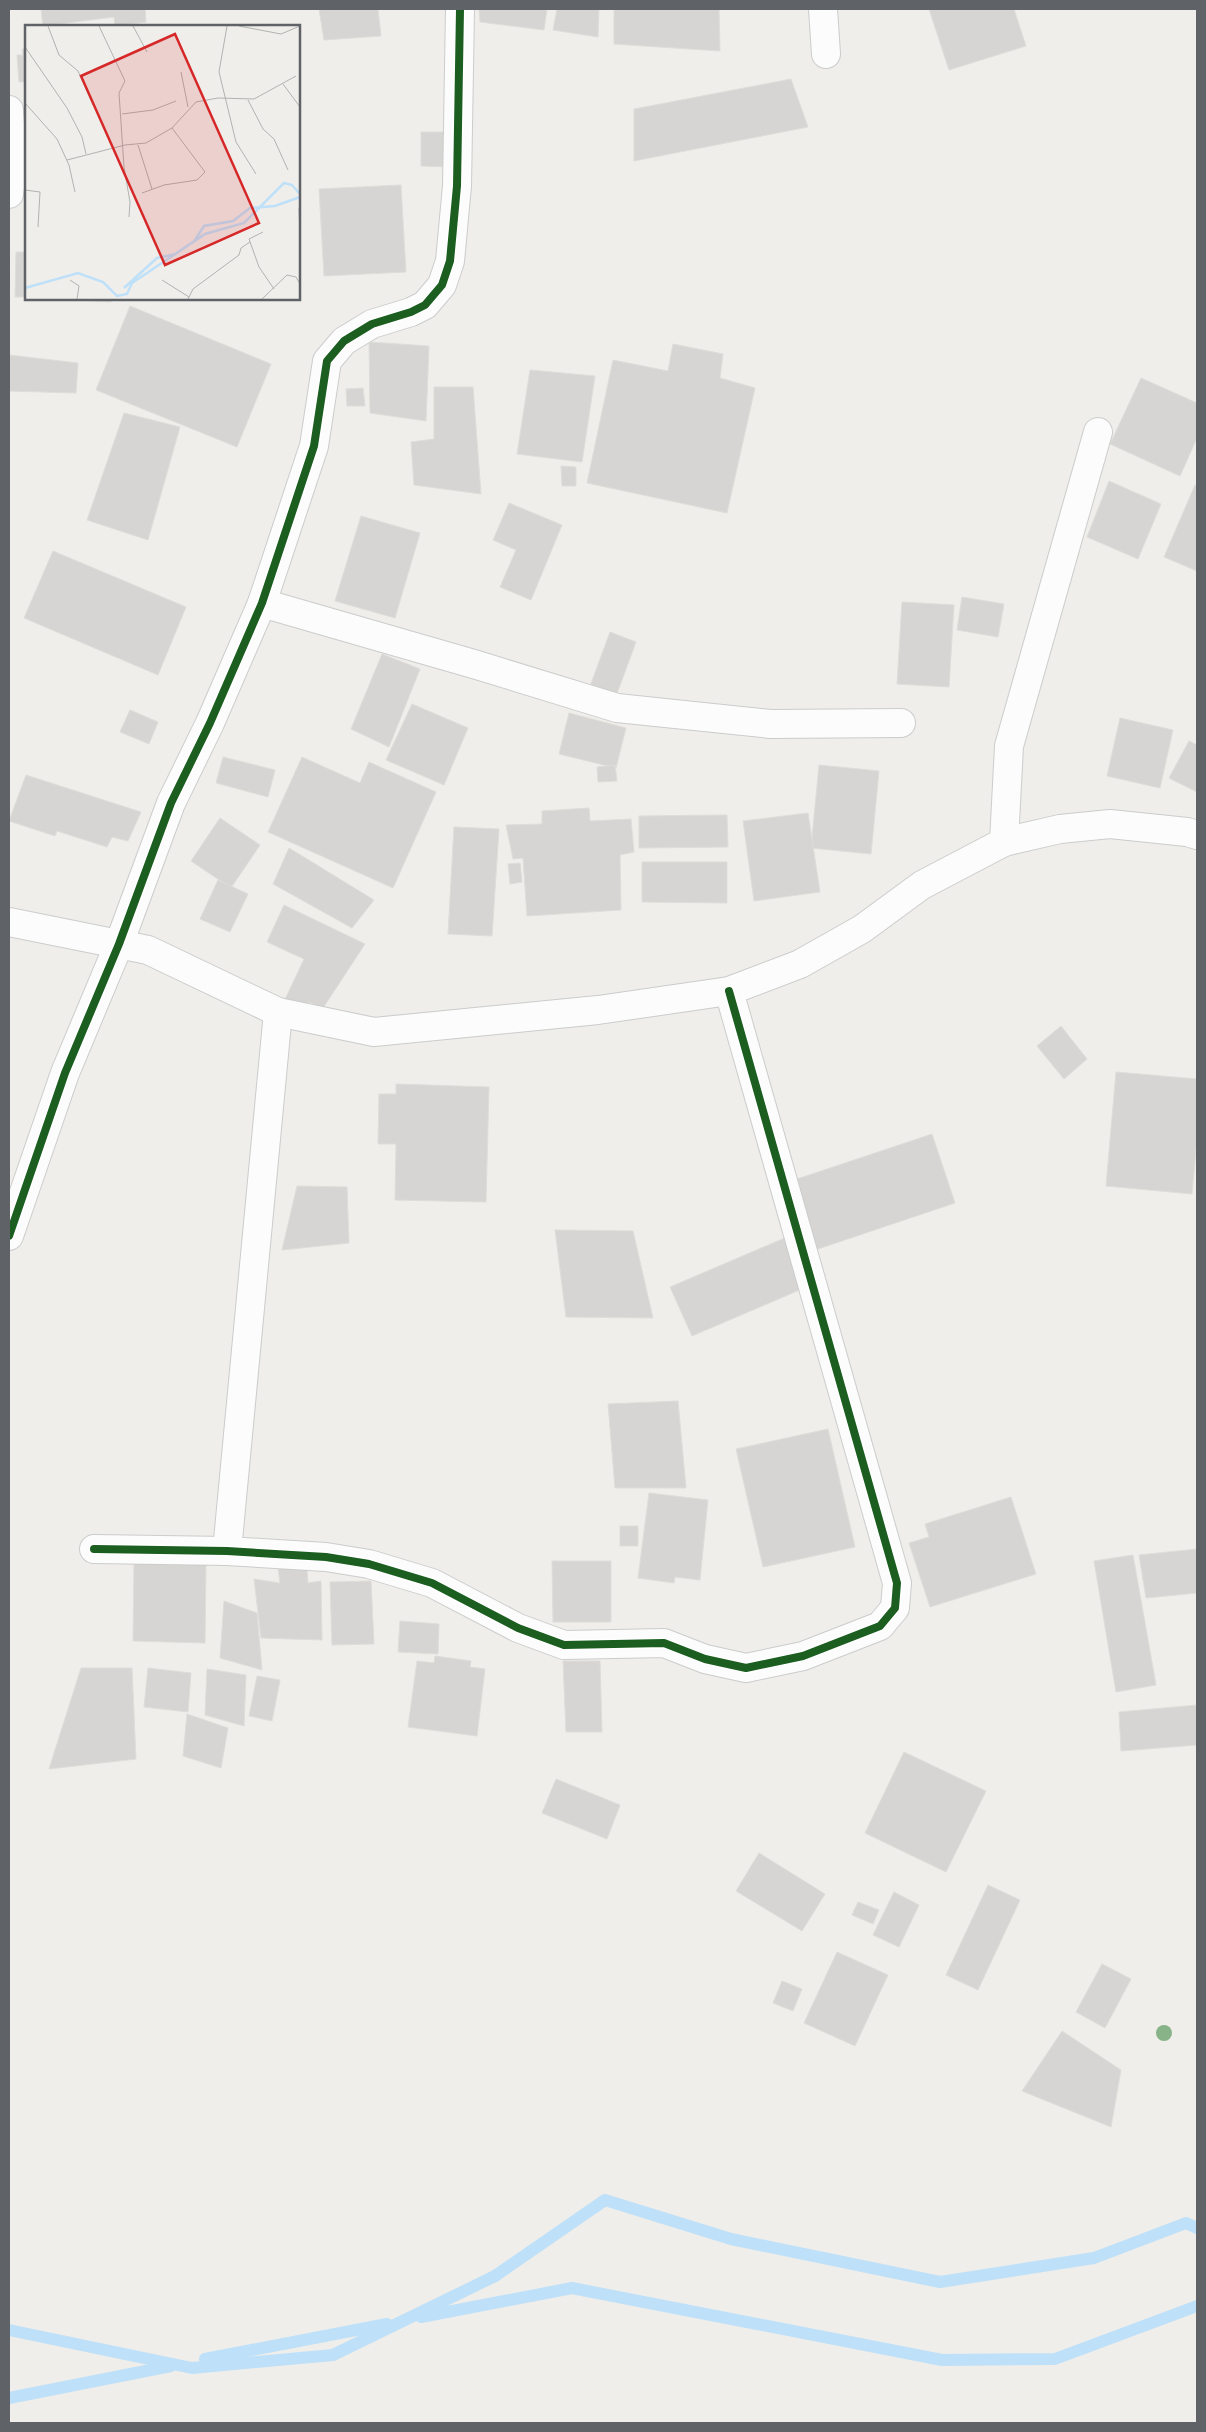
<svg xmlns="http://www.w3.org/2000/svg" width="1206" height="2432" font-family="Lato,sans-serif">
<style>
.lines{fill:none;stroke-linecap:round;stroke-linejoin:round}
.stream{stroke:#bfe0f9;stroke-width:12}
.building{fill:#d6d5d3;stroke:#deddd9}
.minor-casing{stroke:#cbcccc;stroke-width:30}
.minor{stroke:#fdfcfc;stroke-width:28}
.cycleway-casing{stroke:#fff;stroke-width:11}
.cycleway{stroke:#1b5e20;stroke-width:8}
.tree{fill:#88b388}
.inset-river{fill:none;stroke:#bfe0f9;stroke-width:2.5}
.inset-road{fill:none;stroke:#b1b2b2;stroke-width:1}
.view{fill:#d62828;fill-opacity:0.15;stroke:#d62828;stroke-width:2.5}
.inset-edge{fill:none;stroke:#5f6368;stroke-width:2.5}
</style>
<rect width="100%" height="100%" fill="#efeeea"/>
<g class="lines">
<!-- stream -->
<g class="stream">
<polyline points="421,2317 572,2288 942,2360 1055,2359 1197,2306"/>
<polyline points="9,2330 192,2368 333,2355 495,2276 605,2200 731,2239 940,2282 1094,2258 1186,2223 1197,2228"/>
<polyline points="205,2359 387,2324"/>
<polyline points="9,2398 171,2366"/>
</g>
</g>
<!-- building -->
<g class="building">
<polygon points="41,9 145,9 146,22 115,26 114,17 43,26"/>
<polygon points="319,9 378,9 381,36 324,40"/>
<polygon points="479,9 547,9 544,30 480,22"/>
<polygon points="557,9 599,9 598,37 553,30"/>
<polygon points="614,9 719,9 720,51 614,44"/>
<polygon points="929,9 1014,9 1026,46 949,70"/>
<polygon points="22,49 26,49 26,104 24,82 19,82 17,55 23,55"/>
<polygon points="791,79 808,127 634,161 634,109"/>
<polygon points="421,132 452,132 451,167 421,166"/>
<polygon points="401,185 406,272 324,276 319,189"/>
<polygon points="16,252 26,252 26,297 15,297"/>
<polygon points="56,299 111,299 111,302"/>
<polygon points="130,306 271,364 237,447 96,390"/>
<polygon points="369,342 429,346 426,421 370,413"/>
<polygon points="673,344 723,354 720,378 755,388 727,513 587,483 613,360 668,371"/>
<polygon points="9,355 78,363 76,393 9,391"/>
<polygon points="530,370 595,376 582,462 517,454"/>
<polygon points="1141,378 1197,403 1197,438 1180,476 1110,444"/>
<polygon points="434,387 473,387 481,494 414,485 411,442 434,439"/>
<polygon points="363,388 365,406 347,406 346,389"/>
<polygon points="124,413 180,427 148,540 87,520"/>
<polygon points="561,466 576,467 576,486 562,486"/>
<polygon points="1109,481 1161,504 1138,559 1087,537"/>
<polygon points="1195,485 1197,486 1197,571 1164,557"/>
<polygon points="509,503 562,525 531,600 500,587 516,550 493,540"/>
<polygon points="361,516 420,533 395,618 335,601"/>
<polygon points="53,551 186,607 158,675 24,618"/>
<polygon points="962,597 1004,604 998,637 957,630"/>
<polygon points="902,602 954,605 949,687 897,684"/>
<polygon points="610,632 636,642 615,699 589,689"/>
<polygon points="382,654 420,669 389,747 351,729"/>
<polygon points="412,704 468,728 444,785 386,760"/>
<polygon points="130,710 158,722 149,744 120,732"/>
<polygon points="569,713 626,728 616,768 559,754"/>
<polygon points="1120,718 1173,730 1160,788 1107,776"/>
<polygon points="1189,741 1197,745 1197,792 1169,778"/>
<polygon points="223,757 275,770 268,797 216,783"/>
<polygon points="302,757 360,783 369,762 436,792 393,888 268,832"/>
<polygon points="615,765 617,781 598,782 597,767"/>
<polygon points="819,765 879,771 871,854 811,848"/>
<polygon points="26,775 141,812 128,841 112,837 107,847 57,831 55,836 9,821"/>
<polygon points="589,808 590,821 631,819 634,852 620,855 621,910 527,916 523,858 513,859 506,825 542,824 542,811"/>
<polygon points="808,813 820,892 754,901 743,821"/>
<polygon points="727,815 728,847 639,848 639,816"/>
<polygon points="220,818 260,845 231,888 191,861"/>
<polygon points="454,827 499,829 492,936 448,934"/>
<polygon points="289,848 374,900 352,928 273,884"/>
<polygon points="642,862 727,862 727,903 642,902"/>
<polygon points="520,863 522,882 510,884 508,864"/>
<polygon points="218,880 248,894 230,932 200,919"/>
<polygon points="284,905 365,944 323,1008 309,1002 302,1016 282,1006 304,959 267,942"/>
<polygon points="1061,1026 1087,1059 1064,1079 1037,1046"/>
<polygon points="1116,1072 1197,1079 1197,1138 1192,1194 1106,1186"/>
<polygon points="396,1084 489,1087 486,1202 395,1200 396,1144 378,1144 379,1094 396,1094"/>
<polygon points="932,1134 955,1203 806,1253 782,1184"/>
<polygon points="297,1186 347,1187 349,1243 282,1250"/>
<polygon points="555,1230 633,1231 653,1318 566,1317"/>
<polygon points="787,1237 809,1286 692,1336 670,1287"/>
<polygon points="678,1401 686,1488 615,1488 608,1404"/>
<polygon points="828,1429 855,1547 763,1567 736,1449"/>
<polygon points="649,1493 708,1500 700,1580 675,1577 674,1583 638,1578"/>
<polygon points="1011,1497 1036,1574 930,1607 909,1543 929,1537 925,1524"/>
<rect x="620" y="1526" width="18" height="20"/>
<polygon points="1197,1549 1197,1593 1146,1598 1139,1555"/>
<polygon points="1133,1555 1156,1685 1116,1692 1094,1561"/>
<polygon points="552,1561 611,1561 611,1622 553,1622"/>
<polygon points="134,1562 206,1562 205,1643 133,1641"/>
<polygon points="278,1568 307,1569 308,1583 321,1581 322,1640 261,1638 254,1579 280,1583"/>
<polygon points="371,1581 374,1644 332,1645 330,1582"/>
<polygon points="224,1601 257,1613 262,1670 220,1658"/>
<polygon points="400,1621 439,1624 438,1654 398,1652"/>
<polygon points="435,1656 471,1661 470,1667 485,1669 477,1736 408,1727 417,1661 434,1663"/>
<polygon points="563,1661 600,1661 602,1732 566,1732"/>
<polygon points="81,1668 132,1668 136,1759 49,1769"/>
<polygon points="148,1668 191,1673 188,1712 144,1707"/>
<polygon points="207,1669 246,1675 244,1726 205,1715"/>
<polygon points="257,1676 280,1680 272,1721 249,1716"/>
<polygon points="1197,1705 1197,1745 1121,1751 1119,1712"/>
<polygon points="187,1714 228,1728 221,1768 183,1756"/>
<polygon points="904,1752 986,1791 946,1872 865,1833"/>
<polygon points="556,1779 620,1805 607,1839 542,1813"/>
<polygon points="759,1853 825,1894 802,1931 736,1891"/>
<polygon points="988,1885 1020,1900 978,1990 946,1975"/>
<polygon points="894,1892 919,1905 899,1947 873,1935"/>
<polygon points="858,1902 879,1910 873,1924 852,1915"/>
<polygon points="837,1952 888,1975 855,2046 804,2023"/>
<polygon points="1102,1964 1131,1979 1105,2028 1076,2012"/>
<polygon points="782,1981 802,1989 793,2011 773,2003"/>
<polygon points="1062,2031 1121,2070 1111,2127 1022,2091"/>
</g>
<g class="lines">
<!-- minor casing -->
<g class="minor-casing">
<g id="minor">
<polyline points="823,9 826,54"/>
<polyline points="9,110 13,165 9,194"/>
<polyline points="262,603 477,665 617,708 771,724 901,723"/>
<polyline points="1004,842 1009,746 1098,432"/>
<polyline points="9,922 148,950 278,1012 374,1032 598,1010 729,991 800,964 862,929 922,885 1004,842 1060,829 1110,824 1187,832 1197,835"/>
<polyline points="9,1236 65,1073 119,944 171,803 210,723 262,603 314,446 327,361 344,341 372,324 411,312 425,305 442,285 450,261 457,186 460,9"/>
<polyline points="94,1549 227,1551 326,1557 369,1564 432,1583 518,1628 564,1645 664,1643 705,1659 746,1668 803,1656 880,1626 895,1608 897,1583 729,991"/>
<polyline points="227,1551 278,1012"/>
</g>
</g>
<!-- minor -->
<use href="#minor" class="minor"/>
<!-- cycleway casing -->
<g class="cycleway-casing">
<g id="cycleway">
<polyline points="9,1236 65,1073 119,944 171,803 210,723 262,603 314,446 327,361 344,341 372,324 411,312 425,305 442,285 450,261 457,186 460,9"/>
<polyline points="94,1549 227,1551 326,1557 369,1564 432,1583 518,1628 564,1645 664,1643 705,1659 746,1668 803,1656 880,1626 895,1608 897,1583 729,991"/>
</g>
</g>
<!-- cycleway -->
<use href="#cycleway" class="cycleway"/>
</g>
<!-- trees -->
<circle class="tree" cx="1164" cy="2033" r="8"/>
<!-- overview -->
<g transform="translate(25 25)">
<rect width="275" height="275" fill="#efeeea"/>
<path class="inset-river" d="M170 215 179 201 208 196 225 183 250 181 275 172M0 263 53 248 78 257 92 271 102 269 107 258 180 209 219 198 259 158 267 160 275 169M99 263 132 233 151 229"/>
<path class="inset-road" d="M23 1 34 30 53 46 68 80M74 1 100 56 94 68 99 142 105 177 104 192M108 1 122 27M202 1 194 47 211 117 231 149M214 1 256 9 275 1M0 22 42 83 57 112 61 129M156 47 163 82M258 59 275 82M223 75 238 104 249 114 263 145M0 78 32 114 44 140 50 167M97 89 128 85 151 76M113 120 127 164M42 135 100 120 121 118 147 103 171 77 193 73 229 74 271 51M0 165 15 167 13 202M117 168 139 160 172 155 180 147 147 103M274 183 275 210M238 207 224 214 234 242 249 264M45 255 54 261 52 274M137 255 164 272M163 274 168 264 214 230 216 223 225 217M237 274 262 250 271 252 275 259"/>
<path class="view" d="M150 9 234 198 140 240 56 51Z"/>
<rect width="275" height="275" class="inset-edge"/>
</g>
<!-- border -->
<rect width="1206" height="2432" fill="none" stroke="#5f6368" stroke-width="20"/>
</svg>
